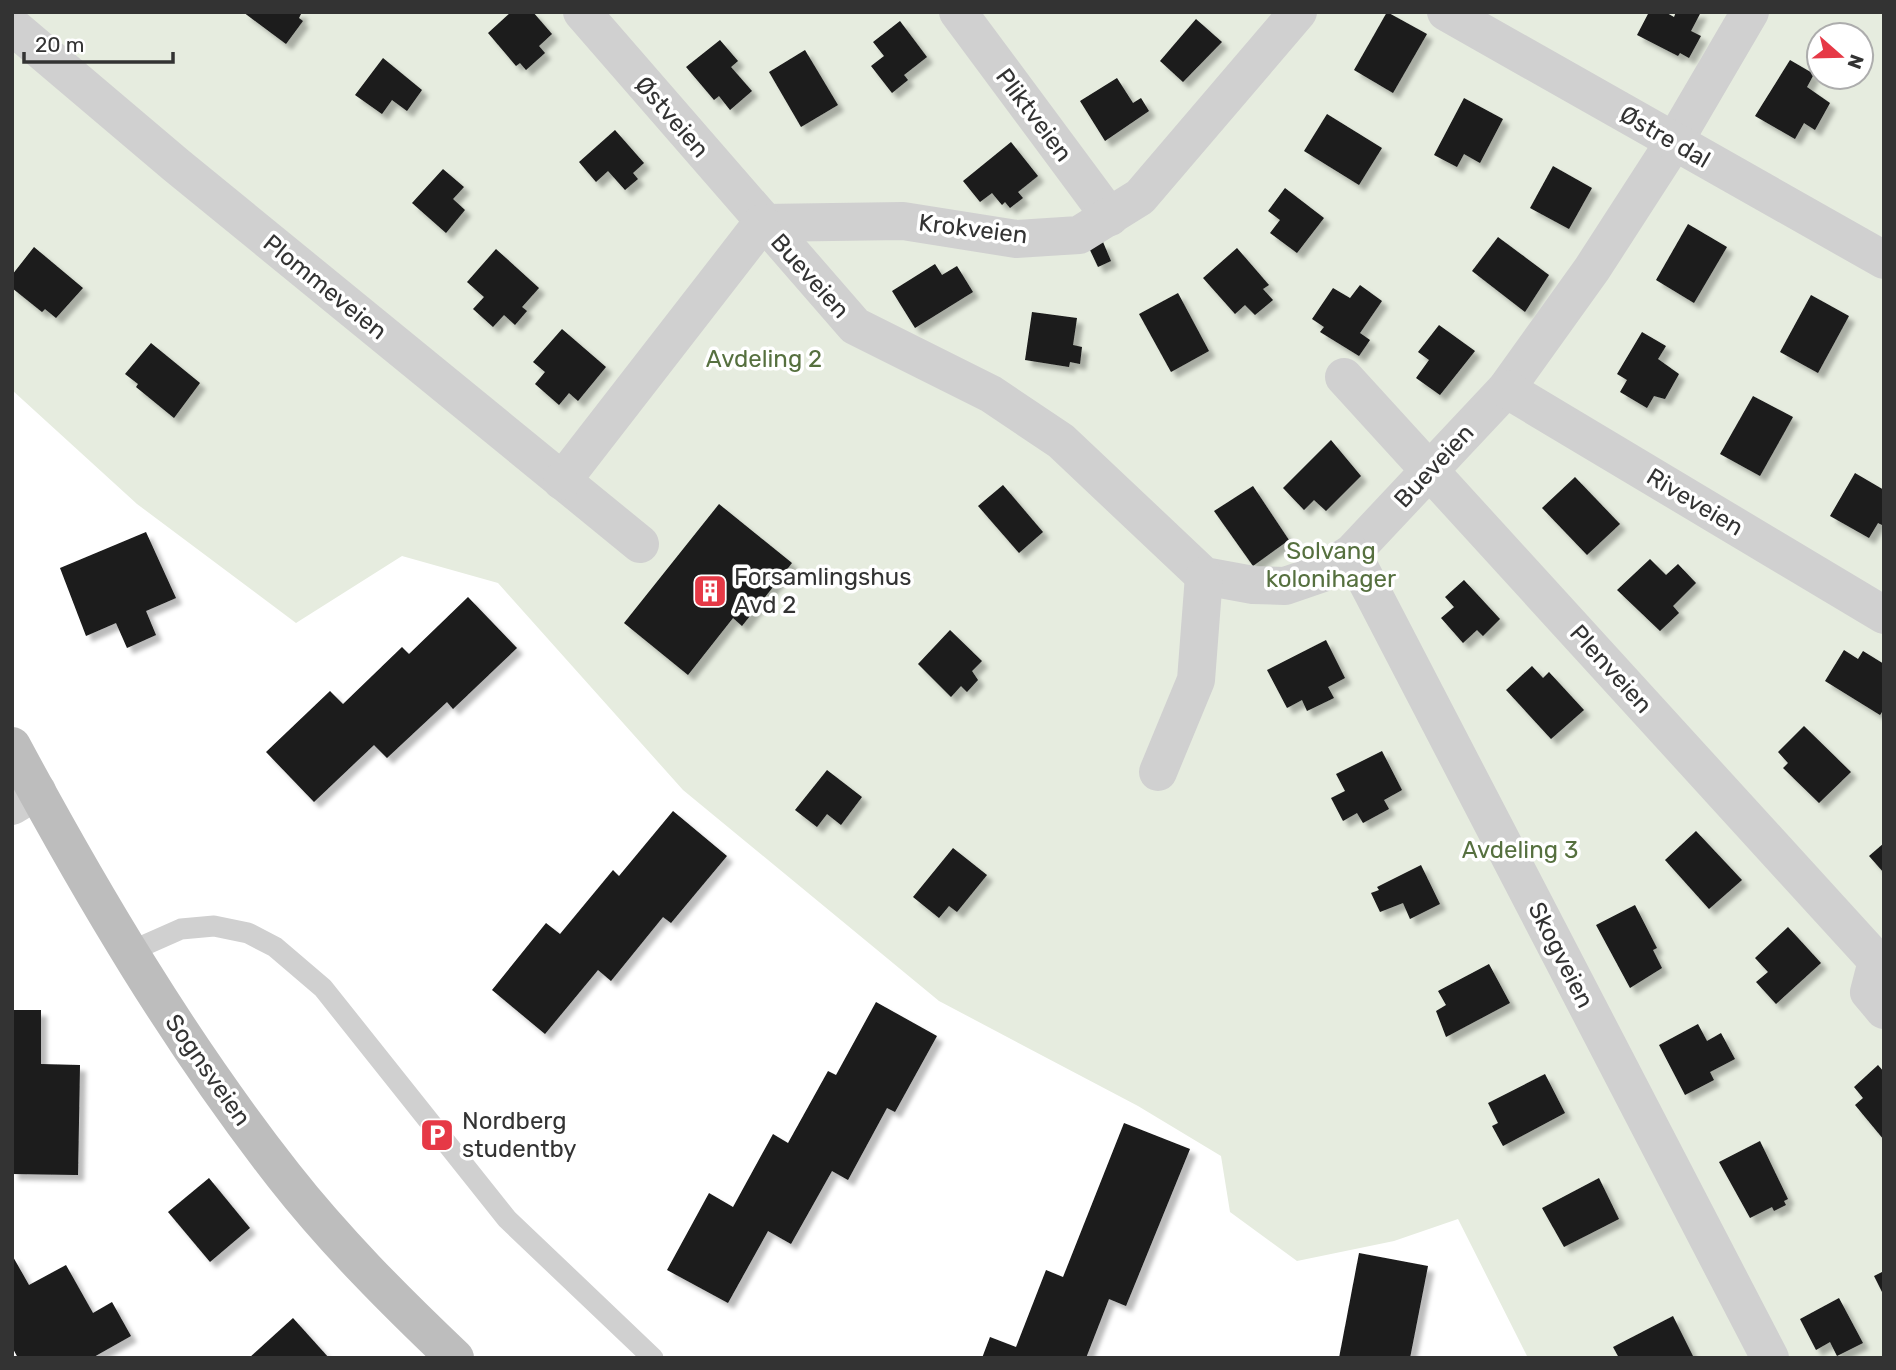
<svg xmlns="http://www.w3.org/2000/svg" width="1896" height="1370" font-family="Rubik,sans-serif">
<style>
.green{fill:#e6ecdf;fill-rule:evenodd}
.building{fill:#1a1a1a;filter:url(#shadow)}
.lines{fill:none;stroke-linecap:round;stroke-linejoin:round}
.lane{stroke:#d0d0d0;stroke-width:21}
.street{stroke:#d0d0d0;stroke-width:38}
.secondary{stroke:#bdbdbd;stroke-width:38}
.labels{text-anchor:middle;stroke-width:7;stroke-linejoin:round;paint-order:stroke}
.street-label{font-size:24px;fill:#333;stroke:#fff}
.park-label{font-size:24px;fill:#56703f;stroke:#fff}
.poi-label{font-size:24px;fill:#333;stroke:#fff;text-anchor:start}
</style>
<defs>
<filter id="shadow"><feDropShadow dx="6" dy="6" stdDeviation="2" flood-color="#0004"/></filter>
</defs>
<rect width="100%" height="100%" fill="#fff"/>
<!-- green -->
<path class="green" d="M12 12H1884V1358H1528L1458 1219 1394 1241 1297 1261 1230 1212 1221 1156 1138 1106 939 1001 683 790 498 583 402 556 296 623 137 504 12 390ZM1819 35H1861V77H1819Z"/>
<!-- building -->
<g class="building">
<polygon points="243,12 302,12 299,18 303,21 286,44"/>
<polygon points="511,12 533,12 552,34 539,46 545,53 526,70 520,63 516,66 488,33"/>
<polygon points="1387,12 1427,34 1393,93 1354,70"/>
<polygon points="1649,12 1665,12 1674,17 1676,12 1701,12 1691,31 1701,36 1689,58 1680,53 1678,56 1637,35"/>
<polygon points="1196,19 1222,42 1183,82 1160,61"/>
<polygon points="900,21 927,57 904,75 908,80 892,93 871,66 884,56 873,42"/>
<polygon points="720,40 738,61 731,67 752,91 730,110 719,96 714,100 686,67"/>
<polygon points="805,50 838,105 801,127 769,72"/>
<polygon points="383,58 422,90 407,111 392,100 382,114 355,95"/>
<polygon points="1790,60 1814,74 1807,87 1830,103 1815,130 1804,123 1795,139 1755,116"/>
<polygon points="1117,78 1133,103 1141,98 1149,111 1105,141 1080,101"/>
<polygon points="1464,98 1503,119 1480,163 1464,154 1457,167 1434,155"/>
<polygon points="1327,114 1382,148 1359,185 1304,151"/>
<polygon points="615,130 644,163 633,173 638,179 625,190 608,171 596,182 579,162"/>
<polygon points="1011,142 1038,176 1018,192 1023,198 1010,208 1005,202 1002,205 992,193 980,202 963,181"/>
<polygon points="1553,166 1592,188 1569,229 1530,208"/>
<polygon points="443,169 464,187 453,199 465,210 446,233 412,203"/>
<polygon points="1285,188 1324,218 1297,253 1270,233 1280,220 1268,211"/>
<polygon points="1688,224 1727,247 1694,303 1656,280"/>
<polygon points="1498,237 1549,275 1525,312 1472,271"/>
<polygon points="1103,242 1111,261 1098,267 1089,248"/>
<polygon points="34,247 83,288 56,318 45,309 42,312 12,288 12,275"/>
<polygon points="1237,248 1269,285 1263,289 1273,300 1255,315 1245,305 1235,314 1203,278"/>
<polygon points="496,249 539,288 522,307 527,311 515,325 504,315 493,327 473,309 484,297 467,282"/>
<polygon points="935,264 942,275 957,266 973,292 915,328 892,291"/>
<polygon points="1360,285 1382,301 1360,333 1370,340 1359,356 1320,332 1324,327 1312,319 1333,288 1350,298"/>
<polygon points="1178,293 1209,351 1171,372 1139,314"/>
<polygon points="1811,295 1849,316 1818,373 1780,352"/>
<polygon points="1032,312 1077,318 1073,345 1082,347 1080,364 1070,362 1069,367 1025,360"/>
<polygon points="1439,325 1475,351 1440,395 1416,378 1429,360 1418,352"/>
<polygon points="562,329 606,367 578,401 569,393 559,405 535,384 545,372 533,362"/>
<polygon points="1642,332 1666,346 1658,359 1679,374 1665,399 1654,396 1647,408 1620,392 1627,380 1617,374"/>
<polygon points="151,343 200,383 174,418 136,387 138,384 125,374"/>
<polygon points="1753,396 1793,417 1760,476 1720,454"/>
<polygon points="1331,440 1361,476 1326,511 1314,500 1304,510 1283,488"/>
<polygon points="1855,473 1884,490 1884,526 1878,523 1869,538 1830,516"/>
<polygon points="1575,477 1620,524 1587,555 1542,508"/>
<polygon points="1003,485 1043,532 1019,553 978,506"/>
<polygon points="1253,486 1289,540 1253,566 1214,511"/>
<polygon points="719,504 792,563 742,626 733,618 688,675 624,623"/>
<polygon points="146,532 176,598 146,611 156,635 127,648 116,623 86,636 60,568"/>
<polygon points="1650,559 1666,575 1678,564 1696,583 1673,606 1679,613 1660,631 1617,590"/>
<polygon points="1464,580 1500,619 1483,636 1477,630 1463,643 1441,618 1454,607 1445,597"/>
<polygon points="468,597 517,648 453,709 447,702 387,758 374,745 314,802 266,752 330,691 343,704 402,647 409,654"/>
<polygon points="950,630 982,661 972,671 978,680 967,692 961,686 951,697 918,664"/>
<polygon points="1326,640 1345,678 1328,687 1334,698 1307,711 1302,700 1287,708 1267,670"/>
<polygon points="1844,650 1858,659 1863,651 1884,664 1884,709 1880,715 1825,681"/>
<polygon points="1532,666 1543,678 1549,672 1584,710 1551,739 1506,690"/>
<polygon points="1804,726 1851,772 1819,803 1783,768 1788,763 1778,752"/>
<polygon points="1382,751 1402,790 1384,800 1389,809 1363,823 1357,813 1343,821 1331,798 1345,791 1336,774"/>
<polygon points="827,770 862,797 841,825 827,814 817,827 795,810"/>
<polygon points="673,811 727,856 671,923 663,917 611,981 598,970 545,1034 492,990 546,923 560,934 613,870 619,876"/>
<polygon points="1696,831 1742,880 1709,909 1665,860"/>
<polygon points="1884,843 1884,873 1869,856"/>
<polygon points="953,848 987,875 957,912 949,906 939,918 913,897"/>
<polygon points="1421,865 1440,904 1410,919 1403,903 1380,912 1371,893 1379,890 1377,887"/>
<polygon points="1635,905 1657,948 1653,950 1662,968 1630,988 1596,925"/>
<polygon points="1788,927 1821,963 1776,1004 1756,982 1768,972 1755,958"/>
<polygon points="1489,964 1510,1003 1446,1037 1436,1011 1446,1005 1438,991"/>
<polygon points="876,1002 937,1036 895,1112 887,1108 848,1180 832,1171 791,1244 768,1231 728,1303 667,1270 709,1193 733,1207 773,1134 788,1143 828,1071 836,1075"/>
<polygon points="12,1010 41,1010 41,1064 80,1065 78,1175 12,1174"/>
<polygon points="1698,1024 1707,1041 1721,1033 1735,1059 1710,1072 1714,1080 1685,1095 1659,1045"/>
<polygon points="1878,1065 1884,1072 1884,1140 1855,1105 1863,1098 1854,1087"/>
<polygon points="1545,1074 1565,1113 1503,1146 1492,1126 1498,1123 1488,1103"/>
<polygon points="1124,1123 1190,1149 1126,1306 1109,1299 1086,1358 982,1358 990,1337 1016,1347 1046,1270 1063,1277"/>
<polygon points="1760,1141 1788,1199 1784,1201 1786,1205 1774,1211 1772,1207 1750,1218 1719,1162"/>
<polygon points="209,1178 250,1228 210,1262 168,1212"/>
<polygon points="1599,1178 1619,1219 1564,1247 1542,1208"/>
<polygon points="1359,1253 1428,1266 1410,1358 1339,1358"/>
<polygon points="12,1255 29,1285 66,1265 93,1313 112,1302 131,1336 92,1358 18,1358 12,1347"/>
<polygon points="1884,1271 1884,1296 1874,1276"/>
<polygon points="1839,1298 1863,1343 1837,1356 1830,1342 1816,1350 1800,1319"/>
<polygon points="1673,1316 1693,1356 1619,1358 1613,1347"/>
<polygon points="293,1318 329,1358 249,1358"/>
</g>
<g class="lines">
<!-- lane -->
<polyline class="lane" points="129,952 181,929 214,926 248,933 275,947 323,988 507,1219 653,1358"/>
<!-- street -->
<g class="street">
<polyline points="582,12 855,326 991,394 1061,441 1204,576 1253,585 1285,586 1320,574 1352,553 1506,389 1592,269 1674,142 1750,12"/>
<polyline points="958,12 1110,217"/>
<polyline points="1446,12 1884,260"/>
<polyline points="12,26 176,165 640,544"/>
<polyline points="762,223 903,221 1016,239 1079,235 1140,197 1298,12"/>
<polyline points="1344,377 1877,961 1869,992 1884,1010"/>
<polyline points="1506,389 1884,615"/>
<polyline points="562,481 762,223"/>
<polyline points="1352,553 1770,1358"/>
<polyline points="1158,772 1196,680 1204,576"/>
<polyline points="12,806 37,791"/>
</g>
<!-- secondary -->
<path class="secondary" d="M12 746C92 895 179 1042 284 1176 335 1241 395 1301 455 1358"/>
</g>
<!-- icons -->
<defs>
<g id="building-square" transform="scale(1.75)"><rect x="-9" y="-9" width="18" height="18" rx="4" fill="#e63946" stroke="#fff"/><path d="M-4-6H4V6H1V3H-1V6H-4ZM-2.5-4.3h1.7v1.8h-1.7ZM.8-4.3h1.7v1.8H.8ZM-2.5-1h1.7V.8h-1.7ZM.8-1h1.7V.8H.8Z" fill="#fff"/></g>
<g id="parking-square" transform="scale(1.75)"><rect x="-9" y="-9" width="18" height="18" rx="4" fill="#e63946" stroke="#fff"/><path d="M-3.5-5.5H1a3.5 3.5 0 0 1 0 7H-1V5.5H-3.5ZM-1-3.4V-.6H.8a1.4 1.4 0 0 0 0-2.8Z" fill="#fff"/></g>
</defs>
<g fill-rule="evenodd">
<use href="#building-square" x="710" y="591"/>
<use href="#parking-square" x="437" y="1135"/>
</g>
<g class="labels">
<!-- street labels -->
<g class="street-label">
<text transform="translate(1034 115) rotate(53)" y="8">Pliktveien</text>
<text transform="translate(672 117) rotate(49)" y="8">Østveien</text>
<text transform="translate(1665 137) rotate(30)" y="8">Østre dal</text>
<text transform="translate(973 229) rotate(7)" y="8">Krokveien</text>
<text transform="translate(810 276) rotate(48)" y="8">Bueveien</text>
<text transform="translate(325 287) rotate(39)" y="8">Plommeveien</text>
<text transform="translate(1434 466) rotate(-47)" y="8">Bueveien</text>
<text transform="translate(1695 502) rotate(31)" y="8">Riveveien</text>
<text transform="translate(1611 669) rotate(48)" y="8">Plenveien</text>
<text transform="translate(1561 955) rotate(63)" y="8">Skogveien</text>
<text transform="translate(208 1070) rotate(55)" y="8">Sognsveien</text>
</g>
<!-- park labels -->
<g class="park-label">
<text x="764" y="367">Avdeling 2</text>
<text x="1331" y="559">Solvang<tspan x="1331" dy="28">kolonihager</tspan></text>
<text x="1520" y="858">Avdeling 3</text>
</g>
<!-- poi labels -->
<g class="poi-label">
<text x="734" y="585">Forsamlingshus<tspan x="734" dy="28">Avd 2</tspan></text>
<text x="462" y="1129">Nordberg<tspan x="462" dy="28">studentby</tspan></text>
</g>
</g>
<!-- border -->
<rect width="1896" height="1370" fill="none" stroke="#333333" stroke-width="28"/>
<!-- north arrow -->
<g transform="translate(1840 56) rotate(110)"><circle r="33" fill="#ffffff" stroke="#adadad" stroke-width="2"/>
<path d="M0-5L12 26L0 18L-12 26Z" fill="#e63946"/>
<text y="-10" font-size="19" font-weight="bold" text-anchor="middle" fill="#333333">N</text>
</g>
<!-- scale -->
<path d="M24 52v10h149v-10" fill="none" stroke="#333333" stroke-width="3.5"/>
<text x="35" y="52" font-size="21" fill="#333333" stroke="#ffffff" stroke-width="5" paint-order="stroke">20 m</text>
</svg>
